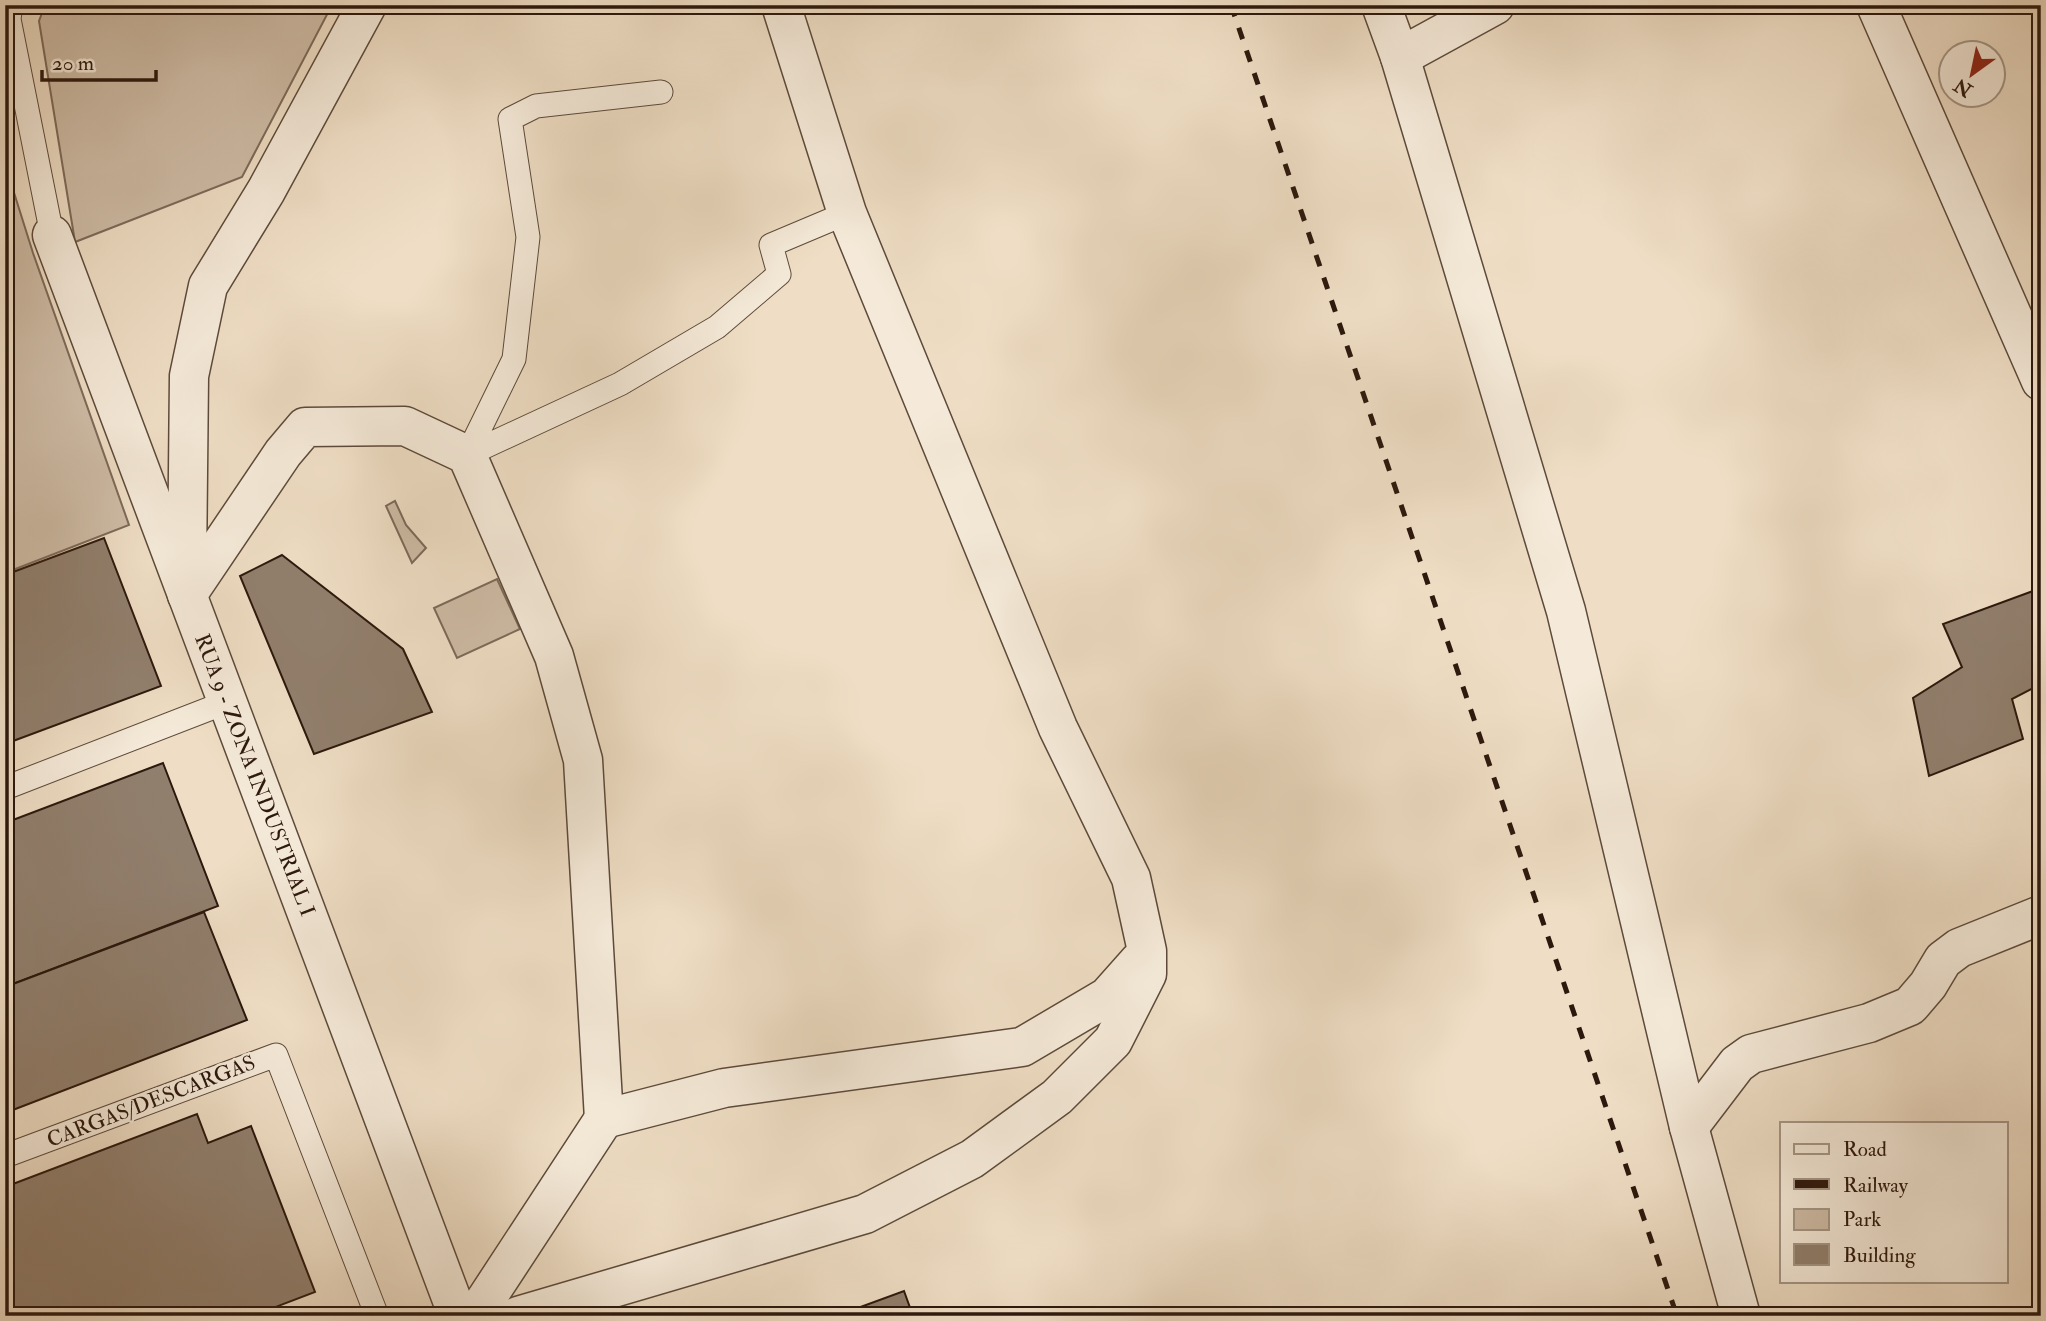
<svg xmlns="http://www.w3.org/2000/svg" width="2046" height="1321" font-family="'IM FELL Double Pica',serif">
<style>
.green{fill:#cebca6;stroke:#7d6a5a;stroke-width:2}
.building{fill:#917f6d;stroke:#2c180d;stroke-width:2}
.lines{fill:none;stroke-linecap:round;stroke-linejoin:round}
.service-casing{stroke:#5d4a3b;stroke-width:25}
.minor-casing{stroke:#5d4a3b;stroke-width:41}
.service{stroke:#f5ead9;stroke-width:23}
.minor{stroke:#f5ead9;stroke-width:38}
.rail{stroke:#2c180d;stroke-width:5;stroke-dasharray:12 12;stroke-linecap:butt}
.labels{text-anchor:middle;stroke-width:5;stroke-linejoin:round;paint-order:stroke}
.street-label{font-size:21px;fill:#2c180d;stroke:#f5ead9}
</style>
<rect width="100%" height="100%" fill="#efdec5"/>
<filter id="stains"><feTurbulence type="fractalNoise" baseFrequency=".00286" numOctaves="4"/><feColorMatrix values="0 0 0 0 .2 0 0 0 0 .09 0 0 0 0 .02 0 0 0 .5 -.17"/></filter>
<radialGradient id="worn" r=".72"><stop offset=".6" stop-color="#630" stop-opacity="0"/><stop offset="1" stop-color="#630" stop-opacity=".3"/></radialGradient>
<!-- green -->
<g class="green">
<polygon points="45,5 332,5 242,177 75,242 39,21"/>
<polygon points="5,164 33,253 129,525 5,573"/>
<polygon points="395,501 406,525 426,548 412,563 386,506"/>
<polygon points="497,579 520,629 457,658 434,608"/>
</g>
<!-- building -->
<g class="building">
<polygon points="104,538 161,686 5,744 5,575"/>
<polygon points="282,555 403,649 432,712 314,754 240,576"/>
<polygon points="2041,588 2041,684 2012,699 2023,739 1929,776 1913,698 1962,667 1943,624"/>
<polygon points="163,763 218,906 5,987 5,823"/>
<polygon points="204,912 247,1020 5,1113 5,987"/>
<polygon points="197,1114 208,1143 251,1126 315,1292 252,1316 5,1316 5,1187"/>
<polygon points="904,1291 913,1316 836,1316"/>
</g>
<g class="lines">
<!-- service casing -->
<g class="service-casing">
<g id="service">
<polyline points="11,5 9,19 52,235"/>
<polyline points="661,92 536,106 510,119 528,237 514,359 467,455 620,384 717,327 779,274 771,245 847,213"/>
<polyline points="5,788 227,702"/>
<polyline points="5,1156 276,1055 377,1316"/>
</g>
</g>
<!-- minor casing -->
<g class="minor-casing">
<g id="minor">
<polyline points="1381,5 1400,57 1566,611 1689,1127 1741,1316"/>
<polyline points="1876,5 2041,381"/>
<polyline points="1400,57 1495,5"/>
<polyline points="52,235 458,1316"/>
<polyline points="187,568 189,376 208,286 266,191 367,5"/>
<polyline points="187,595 283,453 305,427 405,426 467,455 554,656 583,760 604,1119 724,1088 1022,1047 1107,997 1139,961"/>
<polyline points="1689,1127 1737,1064 1751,1054 1869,1023 1910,1006 1928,985 1943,960 1959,948 2041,915"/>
<polyline points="475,1316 604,1119"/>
<polyline points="518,1316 865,1214 972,1159 1057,1097 1113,1041 1147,974 1147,951 1131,878 1058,728 847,213 781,5"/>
</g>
</g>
<!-- service -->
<use href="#service" class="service"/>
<!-- minor -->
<use href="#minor" class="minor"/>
<!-- rail -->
<polyline class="rail" points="1231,5 1677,1316"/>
</g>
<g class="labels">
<!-- street labels -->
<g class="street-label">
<text transform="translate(255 775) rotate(69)" y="7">RUA 9 - ZONA INDUSTRIAL I</text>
<text transform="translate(151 1101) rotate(-21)" y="7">CARGAS/DESCARGAS</text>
</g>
</g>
<!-- margin -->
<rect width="2046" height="1321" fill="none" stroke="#efdec5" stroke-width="28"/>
<rect x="7" y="7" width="2032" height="1307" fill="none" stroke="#2c180d" stroke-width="3.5"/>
<rect x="14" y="14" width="2018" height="1293" fill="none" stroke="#2c180d" stroke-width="2"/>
<!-- legend -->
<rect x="1780" y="1122" width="228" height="161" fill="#f5ead9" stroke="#a59687" stroke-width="2"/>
<rect x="1794" y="1144" width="35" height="10" fill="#f5ead9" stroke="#a59687" stroke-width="2"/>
<text x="1843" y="1156" font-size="21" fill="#2c180d">Road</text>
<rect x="1794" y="1179" width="35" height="10" fill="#2c180d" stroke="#a59687" stroke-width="2"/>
<text x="1843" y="1192" font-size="21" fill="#2c180d">Railway</text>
<rect x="1794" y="1209" width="35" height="21" fill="#cebca6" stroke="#a59687" stroke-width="2"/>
<text x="1843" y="1226" font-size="21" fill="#2c180d">Park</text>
<rect x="1794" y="1244" width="35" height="21" fill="#917f6d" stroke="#a59687" stroke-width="2"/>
<text x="1843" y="1262" font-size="21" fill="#2c180d">Building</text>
<!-- north arrow -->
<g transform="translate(1972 74) rotate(213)"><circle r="33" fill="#f5ead9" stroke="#a59687" stroke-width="2"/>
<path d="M0-5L12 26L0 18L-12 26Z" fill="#8f2418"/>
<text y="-10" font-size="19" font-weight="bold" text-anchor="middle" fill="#2c180d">N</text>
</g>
<!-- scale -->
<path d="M42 70v10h114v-10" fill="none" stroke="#2c180d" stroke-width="3.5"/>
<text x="52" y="70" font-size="21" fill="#2c180d" stroke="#f5ead9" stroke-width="5" paint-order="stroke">20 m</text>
<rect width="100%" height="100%" filter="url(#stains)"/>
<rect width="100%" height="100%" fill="url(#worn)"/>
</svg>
